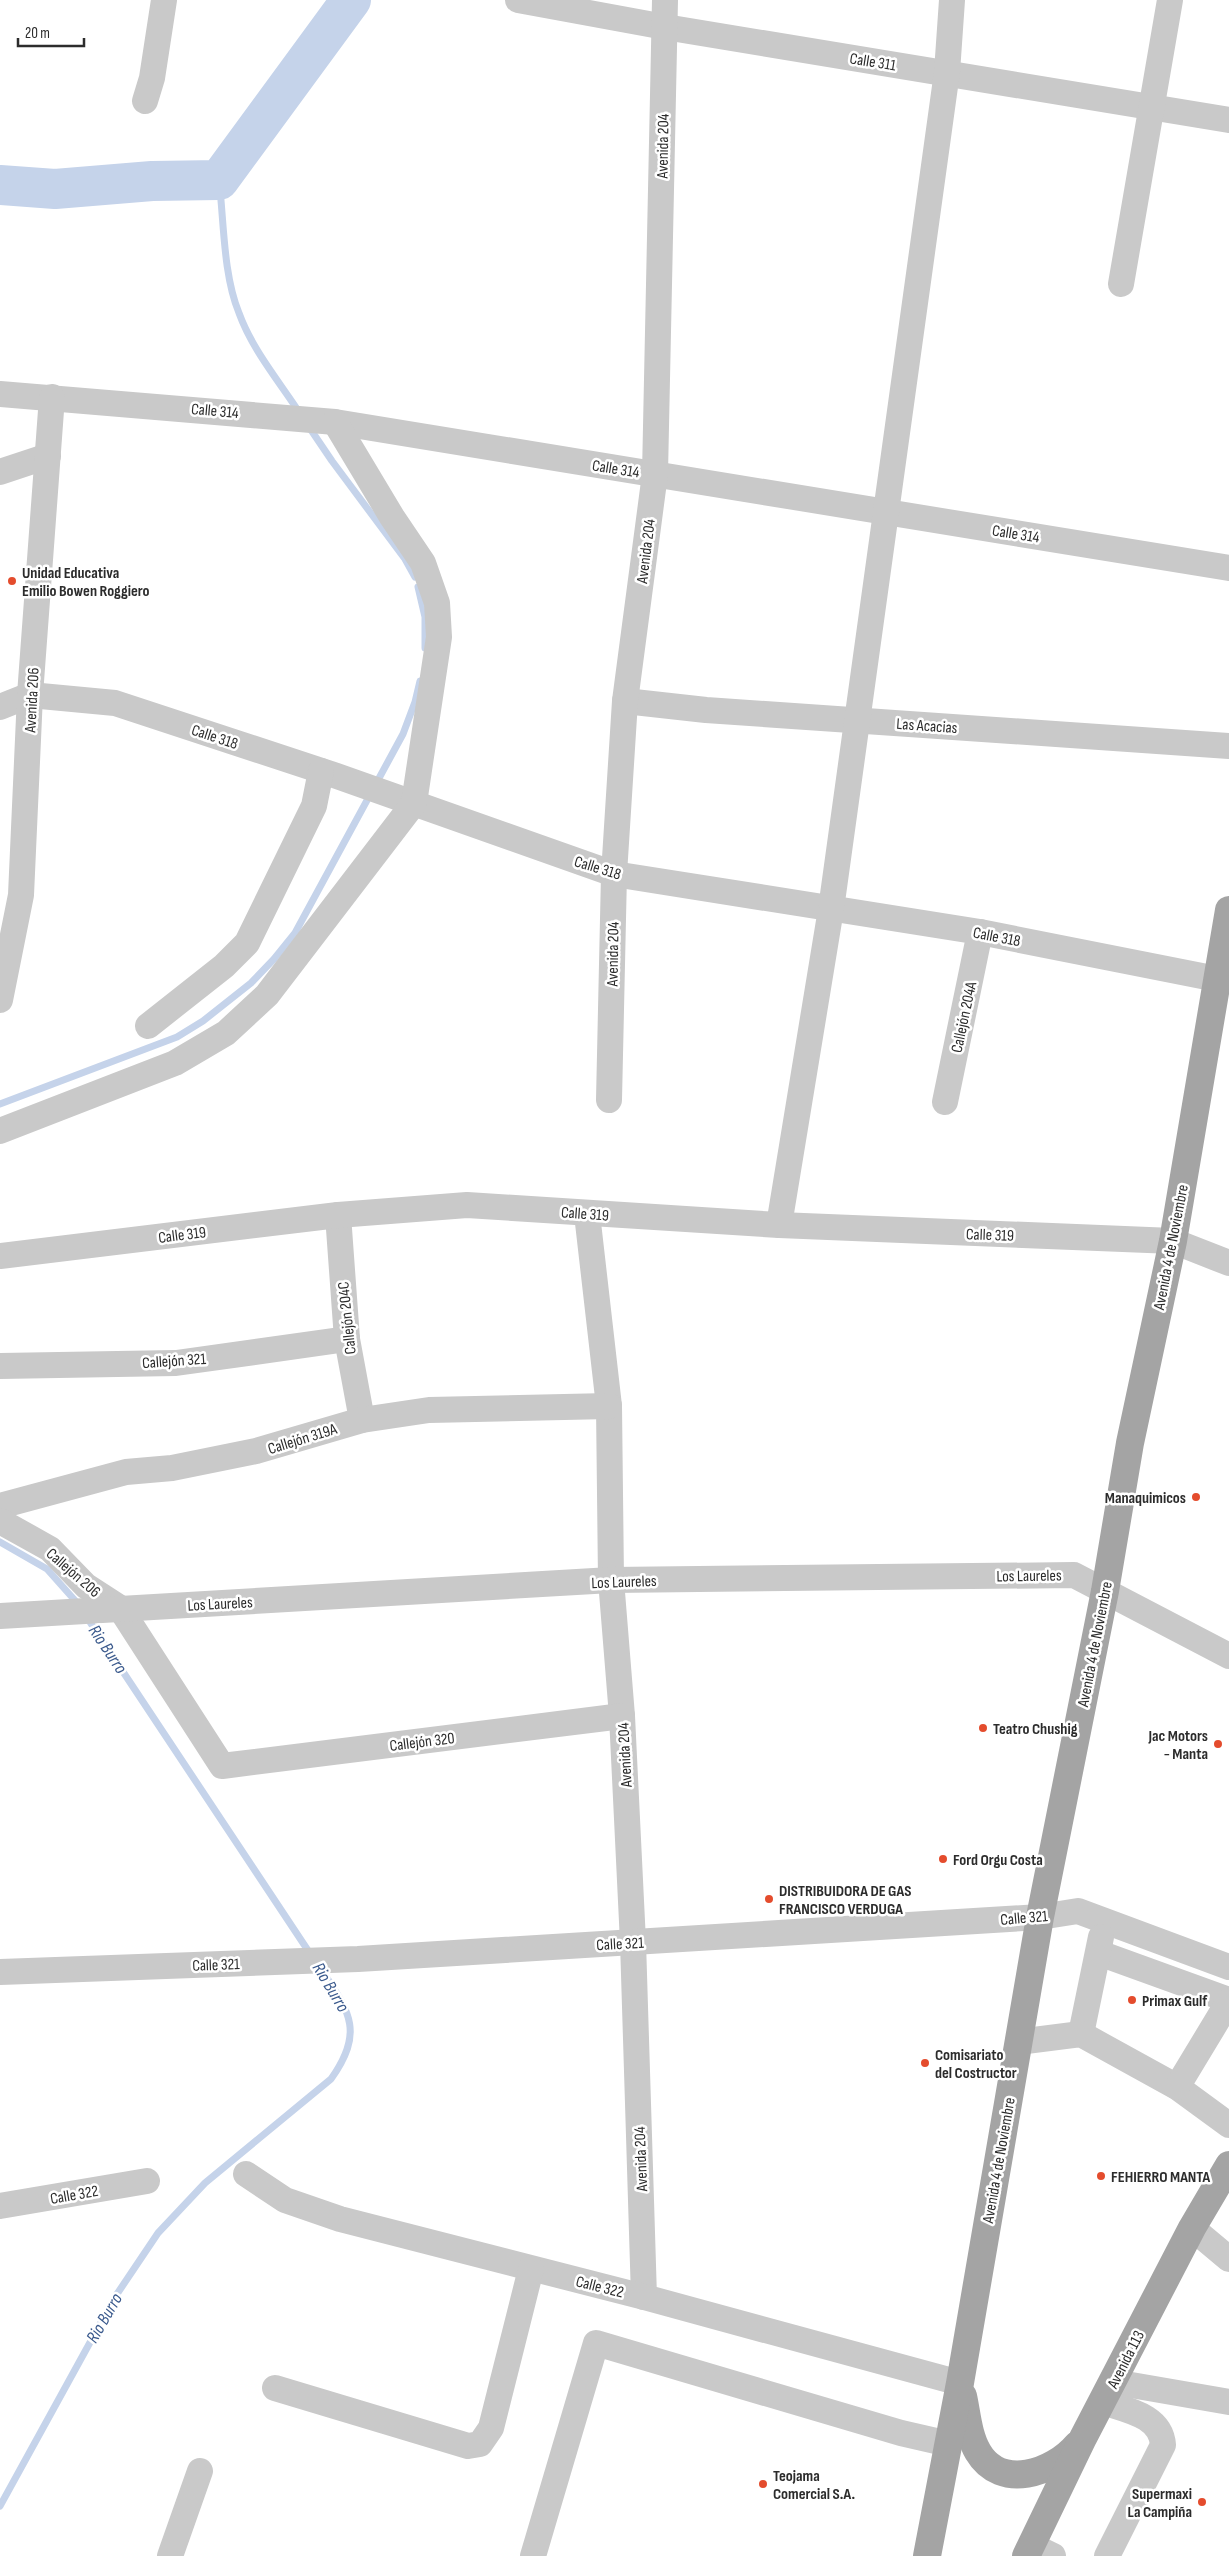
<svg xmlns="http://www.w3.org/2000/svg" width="1229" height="2556" font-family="'Sofia Sans Condensed',sans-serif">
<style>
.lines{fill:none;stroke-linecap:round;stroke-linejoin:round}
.stream{stroke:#c5d3ea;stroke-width:7}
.river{stroke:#c5d3ea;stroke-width:40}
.minor{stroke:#c9c9c9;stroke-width:26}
.major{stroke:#a4a4a4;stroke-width:28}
.poi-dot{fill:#e44c2d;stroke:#fff;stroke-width:2}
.labels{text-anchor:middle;stroke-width:5;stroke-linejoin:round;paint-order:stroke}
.street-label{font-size:16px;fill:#2c2c2c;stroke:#fff}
.poi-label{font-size:16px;font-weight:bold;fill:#2c2c2c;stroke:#fff;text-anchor:start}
.water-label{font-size:18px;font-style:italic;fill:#3b5a8d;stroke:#fff}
</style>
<rect width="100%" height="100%" fill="#fff"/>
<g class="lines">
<!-- stream -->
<g class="stream">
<path d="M219 180C224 221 223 274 239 313 252 349 278 380 299 412"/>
<polyline points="309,427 332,461 405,559 415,577"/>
<polyline points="418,587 425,617 425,648"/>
<polyline points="0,1104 177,1037 203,1021 251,983 274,959 295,933 403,734 415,702 420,681"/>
<polyline points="0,1542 47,1569 79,1605"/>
<polyline points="86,1616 311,1955"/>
<path d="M0 2506 115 2297 158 2233 205 2183 331 2079C366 2030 348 2010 319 1966"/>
</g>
<!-- river -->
<polyline class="river" points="0,185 55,189 152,181 219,180 351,0"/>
<!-- minor -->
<g class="minor">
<polyline points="518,0 665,27 1229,120"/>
<polyline points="145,101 152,78 164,0"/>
<polyline points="1121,284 1170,0"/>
<polyline points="0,394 335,422 1229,568"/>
<polyline points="0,472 48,456"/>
<polyline points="625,701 706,710 1229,746"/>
<polyline points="0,707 30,695 115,703 331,774 614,874 980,932 1217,979"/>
<polyline points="0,1000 21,895 30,695 52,397"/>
<polyline points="148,1026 224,966 247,943 314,806 321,771"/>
<polyline points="609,1100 614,874 625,701 655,474 665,0"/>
<polyline points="945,1102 980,932"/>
<polyline points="0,1131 175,1063 226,1033 267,995 414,803 439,637 437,603 423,563 392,517 335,422"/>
<polyline points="587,1214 609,1406 611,1580 622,1716 633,1942 644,2297"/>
<polyline points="338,1215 347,1339 362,1420"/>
<polyline points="779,1225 831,909 947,72 952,0"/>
<polyline points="0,1256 338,1215 467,1205 779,1225 1173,1241 1229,1263"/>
<polyline points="0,1366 176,1363 347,1339"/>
<polyline points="0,1506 126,1472 172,1468 256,1451 362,1420 429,1410 609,1406"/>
<polyline points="0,1521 50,1549 86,1586 120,1608 222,1766 622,1716"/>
<polyline points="0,1616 611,1580 1074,1575 1229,1656"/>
<polyline points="1099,1953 1229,2000"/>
<polyline points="0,1972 358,1959 1040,1917 1078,1911 1229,1967"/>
<polyline points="1081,2034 1101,1937"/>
<polyline points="1018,2042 1081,2034 1177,2087 1229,2125"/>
<polyline points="1177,2087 1229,2001"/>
<polyline points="246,2174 285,2200 340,2219 644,2297 960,2383"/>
<polyline points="0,2206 147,2181"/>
<polyline points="1192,2228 1229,2259"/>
<polyline points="1114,2382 1229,2402"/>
<polyline points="275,2388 468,2446 480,2444 491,2428 531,2269"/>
<path d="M1103 2402C1126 2410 1161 2415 1163 2445L1107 2556"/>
<polyline points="1031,2545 1053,2556"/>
<polyline points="170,2556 200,2471"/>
<polyline points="533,2556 596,2343 901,2433 949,2444"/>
</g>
<!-- major -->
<g class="major">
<path d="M963 2396C967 2414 968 2435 978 2452 1001 2491 1053 2473 1077 2445"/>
<polyline points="927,2556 960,2383 1040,1917 1105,1591 1130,1443 1173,1241 1229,910"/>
<polyline points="1026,2556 1083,2438 1192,2228 1229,2165"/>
</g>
</g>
<!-- markers -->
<g class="poi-dot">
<circle cx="12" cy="581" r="5"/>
<circle cx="1196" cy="1497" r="5"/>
<circle cx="983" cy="1728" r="5"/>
<circle cx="1218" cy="1744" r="5"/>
<circle cx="943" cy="1859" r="5"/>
<circle cx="769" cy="1899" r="5"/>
<circle cx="1132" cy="2000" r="5"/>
<circle cx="925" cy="2063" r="5"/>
<circle cx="1101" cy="2176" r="5"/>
<circle cx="763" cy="2484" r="5"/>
<circle cx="1202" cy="2502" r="5"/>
</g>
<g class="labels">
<!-- street labels -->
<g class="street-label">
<text transform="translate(873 61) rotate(9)" y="6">Calle 311</text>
<text transform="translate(662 146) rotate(-89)" y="6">Avenida 204</text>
<text transform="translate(215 410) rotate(5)" y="6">Calle 314</text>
<text transform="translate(616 468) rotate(9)" y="6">Calle 314</text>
<text transform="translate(1016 533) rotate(9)" y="6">Calle 314</text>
<text transform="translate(645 551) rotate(-83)" y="6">Avenida 204</text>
<text transform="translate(31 700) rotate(-87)" y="6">Avenida 206</text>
<text transform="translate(927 725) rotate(4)" y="6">Las Acacias</text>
<text transform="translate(215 736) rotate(18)" y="6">Calle 318</text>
<text transform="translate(598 867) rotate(17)" y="6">Calle 318</text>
<text transform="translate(997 936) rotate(11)" y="6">Calle 318</text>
<text transform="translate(612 954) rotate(-89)" y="6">Avenida 204</text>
<text transform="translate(963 1017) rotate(-78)" y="6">Callejón 204A</text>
<text transform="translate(585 1213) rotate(4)" y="6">Calle 319</text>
<text transform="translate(182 1234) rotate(-7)" y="6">Calle 319</text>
<text transform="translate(990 1234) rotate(2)" y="6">Calle 319</text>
<text transform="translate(1170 1247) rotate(-79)" y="6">Avenida 4 de Noviembre</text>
<text transform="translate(346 1318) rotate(-96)" y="6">Callejón 204C</text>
<text transform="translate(174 1360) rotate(-4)" y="6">Callejón 321</text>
<text transform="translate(302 1438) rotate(-17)" y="6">Callejón 319A</text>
<text transform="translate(74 1572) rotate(41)" y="6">Callejón 206</text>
<text transform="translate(1029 1575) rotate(-1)" y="6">Los Laureles</text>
<text transform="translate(624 1581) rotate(-2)" y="6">Los Laureles</text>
<text transform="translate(220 1603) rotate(-3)" y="6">Los Laureles</text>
<text transform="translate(1094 1644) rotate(-79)" y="6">Avenida 4 de Noviembre</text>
<text transform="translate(422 1741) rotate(-7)" y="6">Callejón 320</text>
<text transform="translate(624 1755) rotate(-93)" y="6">Avenida 204</text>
<text transform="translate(1024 1917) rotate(-5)" y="6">Calle 321</text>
<text transform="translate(620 1943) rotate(-3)" y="6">Calle 321</text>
<text transform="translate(216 1964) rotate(-2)" y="6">Calle 321</text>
<text transform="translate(640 2159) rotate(-92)" y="6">Avenida 204</text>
<text transform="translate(998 2160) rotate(-80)" y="6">Avenida 4 de Noviembre</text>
<text transform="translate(74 2194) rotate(-10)" y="6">Calle 322</text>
<text transform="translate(600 2286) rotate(14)" y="6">Calle 322</text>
<text transform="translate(1125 2359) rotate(-63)" y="6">Avenida 113</text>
</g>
<!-- poi labels -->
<g class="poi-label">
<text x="22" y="578">Unidad Educativa<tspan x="22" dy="18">Emilio Bowen Roggiero</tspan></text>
<text x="1186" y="1503" text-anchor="end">Manaquimicos</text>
<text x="993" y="1734">Teatro Chushig</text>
<text x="1208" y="1741" text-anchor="end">Jac Motors<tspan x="1208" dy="18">- Manta</tspan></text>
<text x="953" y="1865">Ford Orgu Costa</text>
<text x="779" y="1896">DISTRIBUIDORA DE GAS<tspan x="779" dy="18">FRANCISCO VERDUGA</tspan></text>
<text x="1142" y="2006">Primax Gulf</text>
<text x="935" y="2060">Comisariato<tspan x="935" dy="18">del Costructor</tspan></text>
<text x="1111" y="2182">FEHIERRO MANTA</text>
<text x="773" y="2481">Teojama<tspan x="773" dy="18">Comercial S.A.</tspan></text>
<text x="1192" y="2499" text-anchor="end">Supermaxi<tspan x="1192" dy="18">La Campiña</tspan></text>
</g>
<!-- water labels -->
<g class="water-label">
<text transform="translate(108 1649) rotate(56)" y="6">Rio Burro</text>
<text transform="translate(331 1987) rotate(59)" y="6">Rio Burro</text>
<text transform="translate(104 2318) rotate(-60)" y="6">Rio Burro</text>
</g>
</g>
<!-- scale -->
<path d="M18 38v8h66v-8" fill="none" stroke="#2c2c2c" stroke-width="2.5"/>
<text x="25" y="38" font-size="15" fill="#2c2c2c" stroke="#ffffff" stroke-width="4" paint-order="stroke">20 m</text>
</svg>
